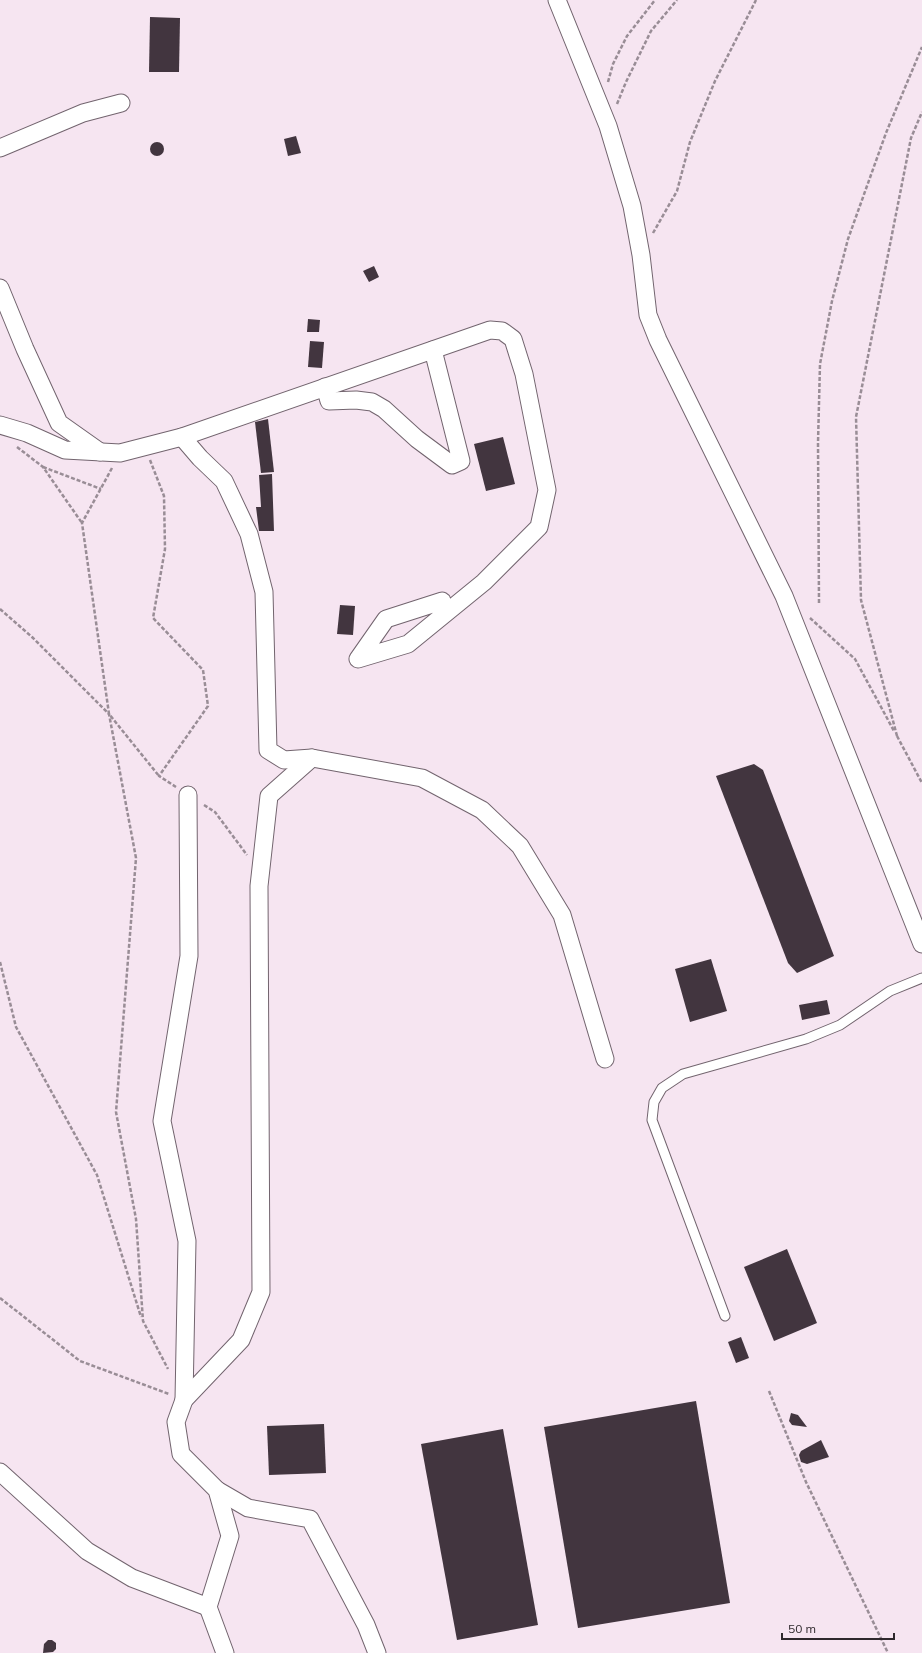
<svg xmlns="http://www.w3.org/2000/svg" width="922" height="1653" font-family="Mulish,sans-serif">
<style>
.building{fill:#42353f}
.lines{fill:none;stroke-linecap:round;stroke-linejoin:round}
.lane-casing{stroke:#72646e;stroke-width:11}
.street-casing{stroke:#72646e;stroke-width:19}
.path{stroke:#998d96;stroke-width:2.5;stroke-dasharray:4 2;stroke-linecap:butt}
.lane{stroke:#fff;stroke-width:9}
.street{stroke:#fff;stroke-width:17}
</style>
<rect width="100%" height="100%" fill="#f6e5f1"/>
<!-- building -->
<g class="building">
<polygon points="150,17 180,18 179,72 149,72"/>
<polygon points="296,136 301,153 288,156 284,139"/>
<circle cx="157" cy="149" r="7"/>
<polygon points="374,266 379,277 369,282 363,271"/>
<polygon points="308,319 320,320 319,332 307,332"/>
<polygon points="310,341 324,342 322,368 308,367"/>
<polygon points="268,419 274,472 261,473 255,422"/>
<polygon points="503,437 515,484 486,491 474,444"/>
<polygon points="272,474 274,531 259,531 256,507 261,507 259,475"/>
<polygon points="340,605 355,606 353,635 337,634"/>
<polygon points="754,764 763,770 834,956 797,973 788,963 716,776"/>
<polygon points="711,959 727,1011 690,1022 675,969"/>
<polygon points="827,1000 830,1014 802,1020 799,1005"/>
<polygon points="787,1249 817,1323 774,1341 744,1267"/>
<polygon points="741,1337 749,1358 736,1363 728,1342"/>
<polygon points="696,1401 730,1603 578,1628 544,1427"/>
<polygon points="791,1413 798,1415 807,1427 792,1425 789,1421"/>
<polygon points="324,1424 326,1473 269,1475 267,1426"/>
<polygon points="503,1429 538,1625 457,1640 421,1444"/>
<polygon points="821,1440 829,1457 807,1464 801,1462 799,1455 801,1451"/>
<polygon points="48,1640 52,1640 56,1643 56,1649 53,1652 43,1653 44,1644"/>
</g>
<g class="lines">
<!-- lane casing -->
<g class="lane-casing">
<polyline id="lane" points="725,1316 652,1120 654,1102 662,1088 683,1074 806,1039 840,1025 890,991 922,978"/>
</g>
<!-- street casing -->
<g class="street-casing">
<g id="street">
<polyline points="557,0 608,126 632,206 641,255 648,315 658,340 784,596 922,944"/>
<polyline points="0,148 83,113 121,103"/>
<polyline points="0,288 25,349 59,423 100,452"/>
<polyline points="325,387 329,401 356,400 372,402 384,409 417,439 452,465 461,461 433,350"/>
<polyline points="0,425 27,433 65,450 120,453 182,437 490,330 502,331 513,339 524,374 547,490 539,527 484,582 408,644 358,659 386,619 442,601"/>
<polyline points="182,437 200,458 224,481 249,534 264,592 268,750 284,760 312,758 422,778 482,810 520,846 562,915 605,1059"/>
<polyline points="184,1400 187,1241 162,1121 189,956 188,795"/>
<polyline points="0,1472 87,1551 132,1578 208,1607"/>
<polyline points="217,1490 248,1508 310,1519 366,1625 377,1653"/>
<polyline points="225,1653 208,1607 230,1536 217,1490 181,1454 176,1422 184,1400 241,1340 261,1292 259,886 269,796 312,758"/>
</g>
</g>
<!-- path -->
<g class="path">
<polyline points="608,82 613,64 627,36 655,0"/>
<polyline points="617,104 626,82 651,31 677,0"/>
<polyline points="653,233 677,191 690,142 715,81 756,0"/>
<polyline points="17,447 43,467 82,523"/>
<polyline points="150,460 164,496 165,549 153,618 203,670 208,706 159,776 176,787"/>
<polyline points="43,467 101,489"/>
<polyline points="112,468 82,523 109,714 159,776"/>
<polyline points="819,603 818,443 820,364 832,301 848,239 886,133 922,47"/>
<polyline points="0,609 32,637 109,714 136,858 116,1112 136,1219 143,1321 168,1369"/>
<polyline points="810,618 855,659 894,731"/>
<polyline points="897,736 861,600 856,417 911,138 922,112"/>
<polyline points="897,736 922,783"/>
<polyline points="204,805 215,812 247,855"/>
<polyline points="0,962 16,1027 97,1175 141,1317"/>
<polyline points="0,1298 80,1361 169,1394"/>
<polyline points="769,1391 806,1482 888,1653"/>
</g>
<!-- lane -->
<use href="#lane" class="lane"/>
<!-- street -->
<use href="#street" class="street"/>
</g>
<!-- scale -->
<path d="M782 1633v6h112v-6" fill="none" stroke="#2e282c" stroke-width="2"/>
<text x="788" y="1633" font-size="12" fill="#2e282c" stroke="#f6e5f1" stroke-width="3" paint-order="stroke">50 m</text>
</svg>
